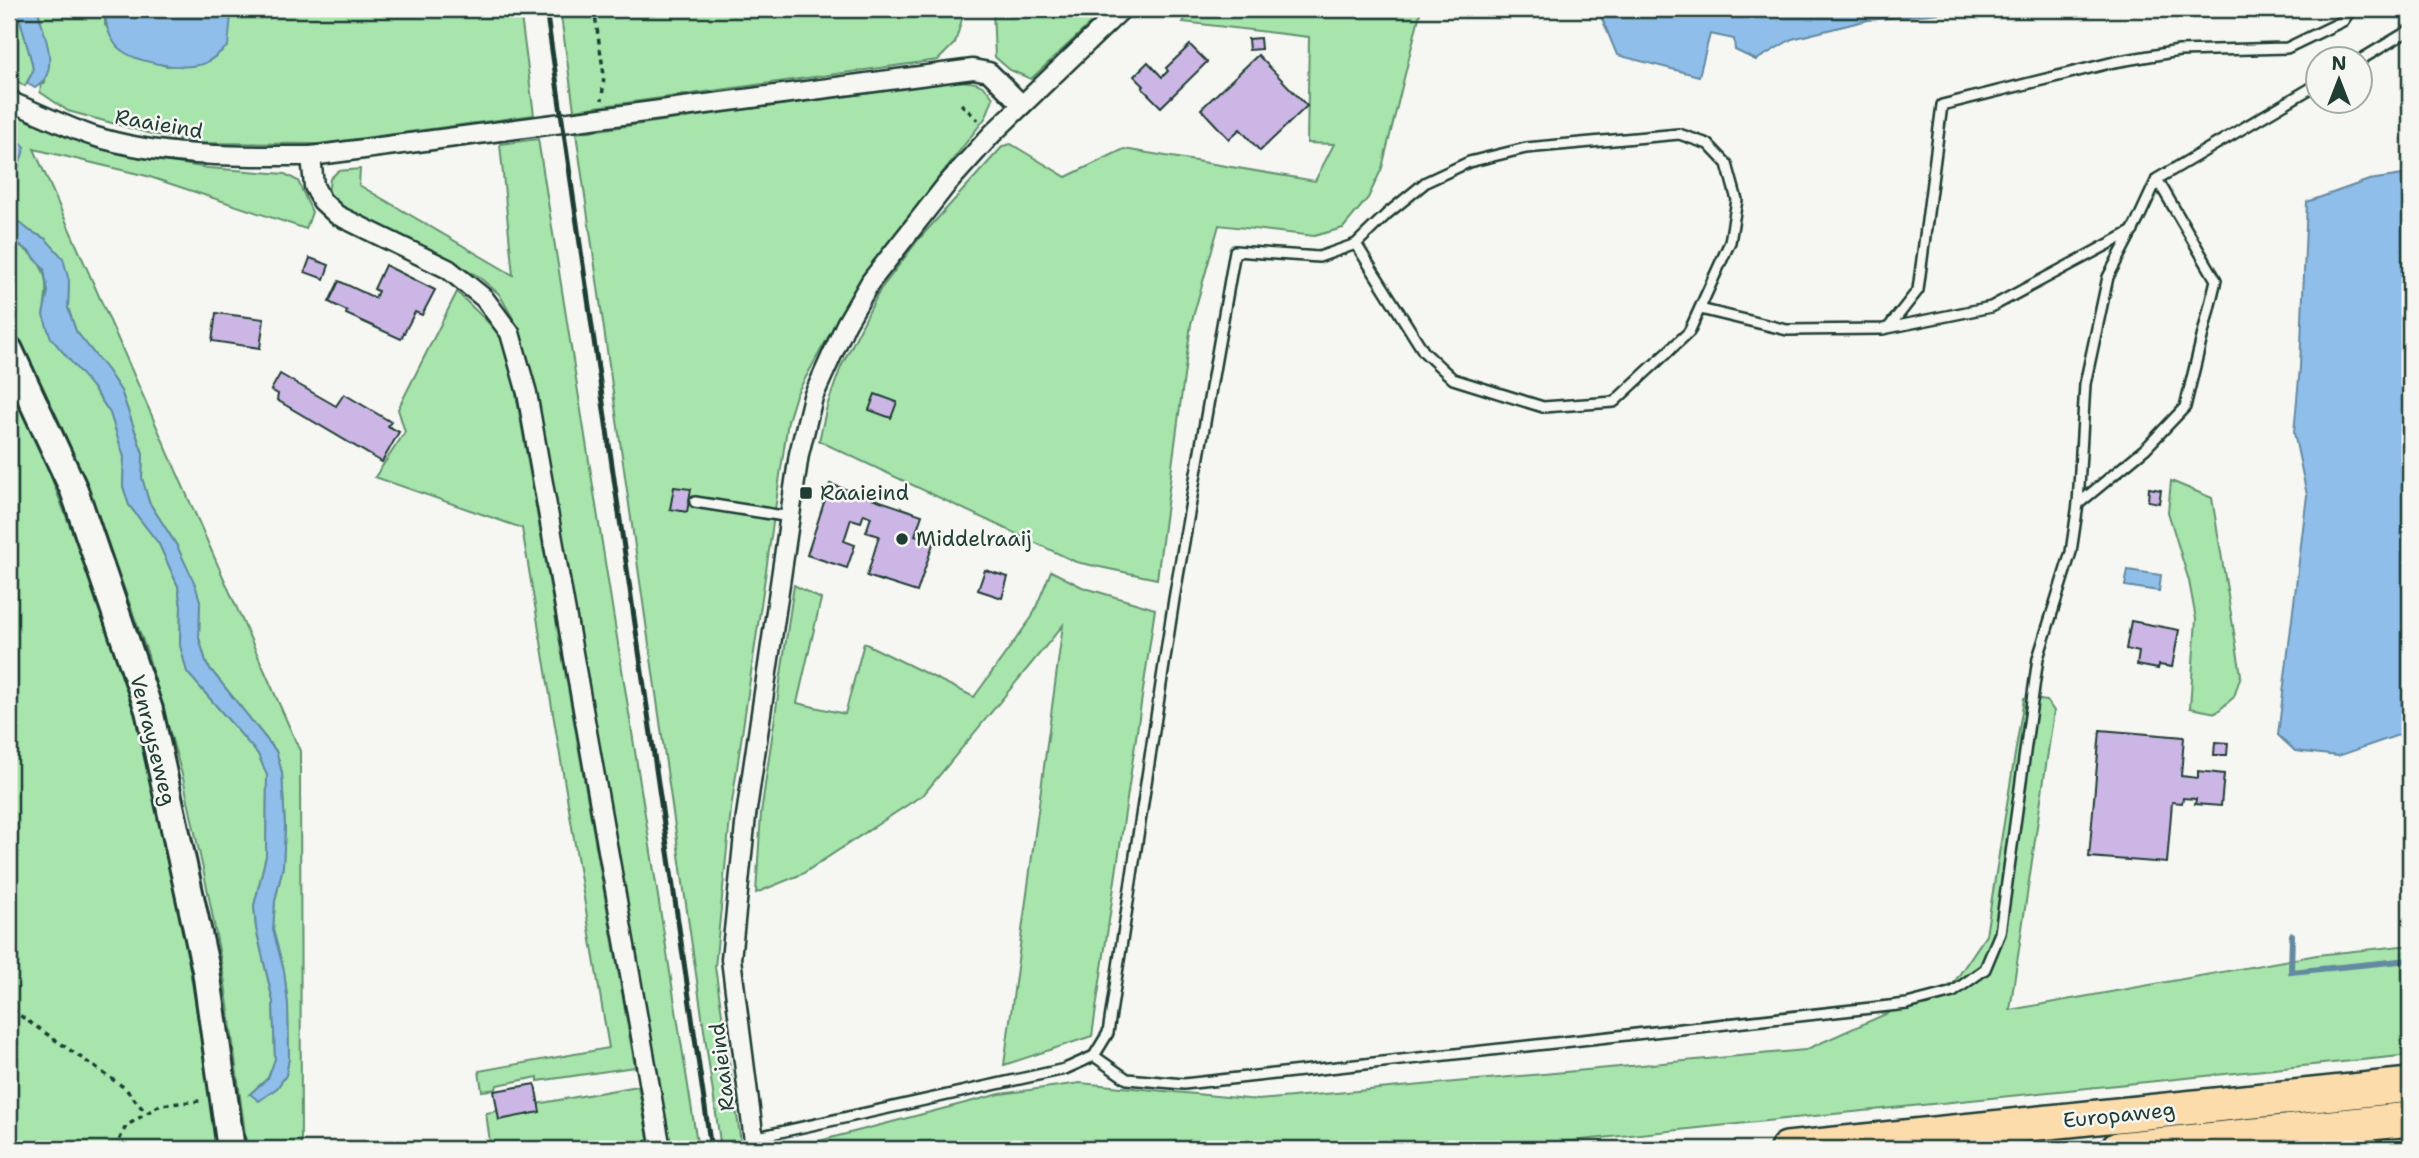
<svg xmlns="http://www.w3.org/2000/svg" width="2419" height="1158" font-family="'Shantell Sans',sans-serif">
<style>
.green{fill:#a7e5ac;stroke:#639170;stroke-width:2}
.water{fill:#90beea;stroke:#638aa1;stroke-width:2}
.lines{fill:none;stroke-linecap:round;stroke-linejoin:round}
.stream{stroke:#638aa1;stroke-width:6}
.building{fill:#ccb6e5;stroke:#1f3d34;stroke-width:2}
.service-casing{stroke:#1f3d34;stroke-width:14}
.minor-casing{stroke:#1f3d34;stroke-width:23}
.secondary-casing{stroke:#1f3d34;stroke-width:32}
.motorway-casing{stroke:#1f3d34;stroke-width:38}
.path{stroke:#1f3d34;stroke-width:3.5;stroke-dasharray:5 5;stroke-linecap:butt}
.service{stroke:#f6f6f2;stroke-width:9}
.minor{stroke:#f6f6f2;stroke-width:18}
.secondary{stroke:#f6f6f2;stroke-width:26}
.motorway{stroke:#fddcac;stroke-width:33}
.rail{stroke:#1f3d34;stroke-width:5}
.poi-dot{fill:#1f3d34;stroke:#f6f6f2;stroke-width:2.5}
.labels{text-anchor:middle;stroke-width:5;stroke-linejoin:round;paint-order:stroke}
.street-label{font-size:21px;fill:#1f3d34;stroke:#f6f6f2}
.poi-label{font-size:21px;fill:#1f3d34;stroke:#f6f6f2;text-anchor:start}
</style>
<rect width="100%" height="100%" fill="#f6f6f2"/>
<filter id="ink" filterUnits="userSpaceOnUse"><feTurbulence type="fractalNoise" baseFrequency=".0143" numOctaves="2"/><feDisplacementMap in="SourceGraphic" scale="14" xChannelSelector="R" yChannelSelector="G"/><feConvolveMatrix kernelMatrix="1 2 1 2 8 2 1 2 1" color-interpolation-filters="sRGB"/></filter>
<g filter="url(#ink)">
<!-- green -->
<g class="green">
<polygon points="9,9 17,9 32,63 33,71 25,86 9,76"/>
<polygon points="38,9 105,9 105,25 136,58 167,66 203,64 231,15 227,9 520,9 534,115 319,144 201,143 152,134 68,111 40,92 41,85 45,83 48,49"/>
<polygon points="560,9 965,9 955,43 938,60 574,110"/>
<polygon points="993,9 1106,9 1031,79 1010,70 995,57"/>
<polygon points="1191,9 1421,9 1382,168 1368,198 1343,228 1314,236 1219,225 1191,324 1157,579 1076,562 819,441 827,406 841,367 880,290 918,240 1003,146 1011,144 1066,177 1124,149 1315,181 1334,144 1307,143 1309,37 1183,22"/>
<path d="M952 81C972 82 982 80 993 98L986 117 862 276 796 395 788 421 731 809 715 967 742 1149H721L576 133Z"/>
<path d="M9 109 90 144 145 158 208 168 285 174 298 181 312 212 306 229 147 176 34 149 300 751 301 1149H247L225 983 208 892 183 778 147 652 94 504 59 421 9 323V238C44 261 52 274 43 315L110 413 124 457 123 486 129 505 159 544 178 586 181 606 180 645 187 672 258 754 267 775 266 856 254 906 256 928 273 1001 275 1060 268 1078 250 1094 277 1088 286 1075 289 1058 288 1005 284 971 273 930 275 901 283 866 285 827 282 773 276 751 207 665 199 638 200 601 177 546 149 502 142 478 143 453 121 391 107 370 76 331 68 308 69 281 46 239 30 231 16 220 11 205V187L25 147 19 141 9 143Z"/>
<polygon points="538,139 698,1149 669,1149 539,406 519,329 499,294 478,276 341,209 328,194 330,179 338,171 360,169 359,185 513,275 500,144"/>
<polygon points="457,292 498,332 508,349 635,1067 538,1081 538,1077 497,1085 496,1089 482,1091 479,1071 609,1048 522,528 375,477 405,432 398,409"/>
<path d="M9 387 39 446 108 625 165 813 209 1089 216 1149H9V960C21 936 12 906 9 881Z"/>
<polygon points="2171,481 2212,498 2241,675 2234,697 2216,713 2190,708 2196,619 2189,581 2168,512"/>
<polygon points="1051,571 1082,587 1155,609 1092,1036 1004,1065 1063,625 924,794 802,874 756,893 761,813 794,585 821,599 797,703 845,714 864,643 974,697 1032,617"/>
<polygon points="2024,698 2047,701 2054,711 2010,1010 2317,955 2410,945 2410,1055 1493,1149 788,1149 1000,1094 1080,1083 1258,1100 1805,1050 1953,984 1986,935"/>
<polygon points="638,1086 650,1149 491,1149 486,1113"/>
</g>
<!-- water -->
<g class="water">
<path d="M17 9H37C44 34 62 72 35 88L27 83 33 71 32 63Z"/>
<path d="M105 9H227L231 15 228 46C221 51 211 62 202 64 182 71 128 62 115 44 107 33 105 22 105 9Z"/>
<polygon points="1598,9 1982,9 1868,20 1792,39 1756,60 1735,50 1734,39 1710,34 1699,76 1617,55"/>
<polygon points="19,141 25,147 11,187 11,205 16,220 30,231 46,239 63,258 69,281 68,308 76,331 107,370 121,391 143,454 142,478 149,502 177,546 195,584 200,601 199,638 207,665 276,751 282,773 285,827 283,866 275,901 273,930 284,971 288,1005 289,1058 286,1075 277,1088 259,1101 250,1094 268,1078 275,1059 273,1001 256,928 254,906 266,856 267,775 258,754 187,672 180,645 181,606 178,586 159,544 129,505 123,486 124,457 110,413 94,389 51,338 43,315 48,292 44,269 30,252 9,238 9,143"/>
<polygon points="2410,174 2410,731 2338,756 2295,751 2278,735 2307,495 2294,433 2300,367 2307,202 2369,180"/>
<polygon points="2128,570 2161,575 2159,591 2125,586"/>
<path d="M9 881C12 906 21 936 9 960Z"/>
</g>
<g class="lines">
<!-- stream -->
<polyline class="stream" points="2292,935 2291,972 2410,960"/>
</g>
<!-- building -->
<g class="building">
<polygon points="1260,38 1261,49 1249,50 1248,39"/>
<polygon points="1190,45 1207,62 1161,107 1142,88 1144,86 1134,76 1148,62 1162,77 1168,71 1166,68"/>
<polygon points="1258,55 1307,106 1260,151 1240,129 1229,139 1201,109"/>
<polygon points="310,258 329,265 324,279 305,272"/>
<polygon points="385,265 435,290 422,315 415,312 401,339 346,314 347,311 329,302 339,281 375,298 378,291 374,289"/>
<polygon points="216,313 264,319 260,348 212,341"/>
<polygon points="280,374 336,406 344,394 391,422 388,426 399,432 382,462 277,400 278,394 271,390"/>
<polygon points="875,394 897,402 891,418 869,410"/>
<polygon points="830,484 922,515 915,535 934,541 917,592 867,576 879,536 866,532 871,517 864,514 861,522 851,519 844,541 855,545 847,568 807,555"/>
<polygon points="674,487 691,489 687,512 670,509"/>
<polygon points="2149,488 2161,490 2159,503 2148,501"/>
<polygon points="985,570 1008,577 1002,598 978,590"/>
<polygon points="2131,621 2179,630 2172,667 2159,665 2158,669 2137,665 2139,652 2126,649"/>
<polygon points="2100,730 2184,737 2181,776 2198,778 2198,771 2224,774 2221,806 2195,804 2196,799 2183,798 2182,803 2172,802 2167,863 2089,857"/>
<polygon points="2215,742 2228,743 2227,755 2214,755"/>
<polygon points="535,1084 540,1112 499,1120 494,1091"/>
</g>
<g class="lines">
<!-- service casing -->
<g class="service-casing">
<g id="service">
<polyline points="2360,60 2410,30"/>
<polyline points="1700,309 1787,330 1883,329 1991,307 2133,231"/>
<polyline points="1889,327 1918,290 1942,105 2114,62 2179,51 2287,48 2343,21 2351,9"/>
<polyline points="695,502 790,517"/>
<polyline points="2078,504 2085,384 2108,277 2138,220 2157,179"/>
<polyline points="1094,1056 1127,1079 1184,1084 1907,1004 1953,992 1985,969 2000,933 2038,658 2071,552 2078,504 2146,448 2185,407 2216,280 2157,179 2318,84"/>
<polyline points="753,1138 1065,1069 1094,1056 1108,1033 1174,599 1235,251 1319,257 1356,244 1388,213 1426,182 1469,162 1526,148 1679,134 1708,144 1727,164 1737,200 1730,242 1689,332 1614,402 1543,407 1453,379 1424,352 1356,244"/>
</g>
</g>
<!-- minor casing -->
<g class="minor-casing">
<g id="minor">
<path d="M9 98 14 103C40 114 67 127 93 136 164 158 238 156 311 156L973 69 989 72 1022 105"/>
<polyline points="311,156 314,186 322,201 337,215 448,269 484,298 510,333 527,393 661,1149"/>
<polyline points="755,1149 731,959 746,816 799,454 813,397 846,324 871,281 947,184 992,134 1122,9"/>
</g>
</g>
<!-- secondary casing -->
<g class="secondary-casing">
<polyline id="secondary" points="9,350 74,490 149,710 206,970 231,1149"/>
</g>
<!-- motorway casing -->
<g class="motorway-casing">
<g id="motorway">
<polyline points="1787,1149 2410,1085"/>
<polyline points="2118,1149 2410,1119"/>
</g>
</g>
<!-- path -->
<g class="path">
<polyline points="594,9 604,75 602,100"/>
<polyline points="961,104 978,120"/>
<polyline points="12,1010 125,1088 146,1113"/>
<polyline points="115,1149 126,1126 160,1105 200,1101"/>
</g>
<!-- service -->
<use href="#service" class="service"/>
<!-- minor -->
<use href="#minor" class="minor"/>
<!-- secondary -->
<use href="#secondary" class="secondary"/>
<!-- motorway -->
<use href="#motorway" class="motorway"/>
<!-- rail -->
<polyline class="rail" points="546,9 711,1149"/>
</g>
</g>
<!-- markers -->
<g class="poi-dot">
<rect x="799" y="486" width="14" height="14" rx="3.5"/>
<circle cx="902" cy="539" r="7"/>
</g>
<g class="labels">
<!-- street labels -->
<g class="street-label">
<text transform="translate(159 124) rotate(10)" y="7">Raaieind</text>
<text transform="translate(153 740) rotate(76)" y="7">Venrayseweg</text>
<text transform="translate(722 1067) rotate(-97)" y="7">Raaieind</text>
<text transform="translate(2119 1115) rotate(-6)" y="7">Europaweg</text>
</g>
<!-- poi labels -->
<g class="poi-label">
<text x="820" y="500">Raaieind</text>
<text x="916" y="546">Middelraaij</text>
</g>
</g>
<!-- margin -->
<rect width="2419" height="1158" fill="none" stroke="#f6f6f2" stroke-width="35"/>
<rect x="18" y="18" width="2384" height="1123" fill="none" stroke="#1f3d34" stroke-width="2.5" filter="url(#ink)"/>
<!-- north arrow -->
<g transform="translate(2339 80)"><circle r="33" fill="#f6f6f2" stroke="#a0aca6" stroke-width="2"/>
<path d="M0-5L12 26L0 18L-12 26Z" fill="#1f3d34"/>
<text y="-10" font-size="19" font-weight="bold" text-anchor="middle" fill="#1f3d34">N</text>
</g>
</svg>
